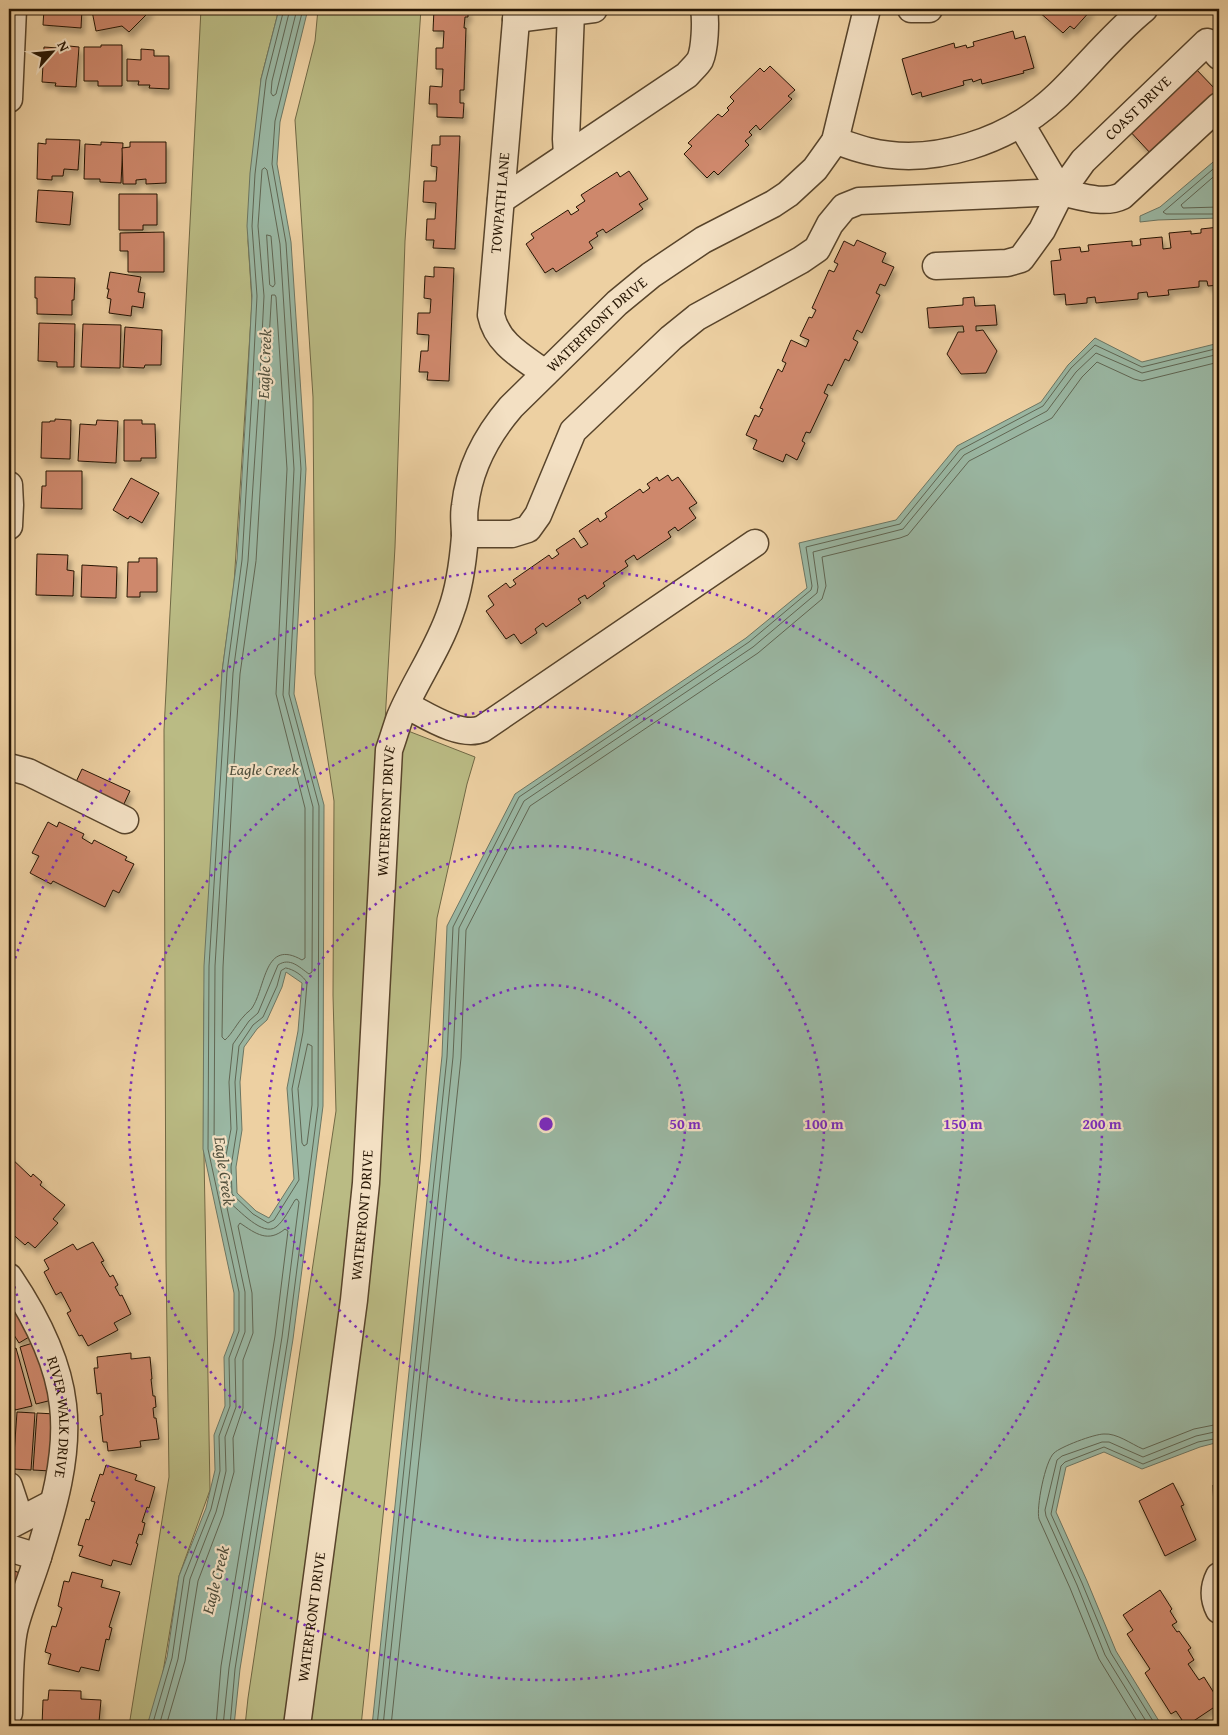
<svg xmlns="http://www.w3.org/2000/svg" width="1228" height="1735" font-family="'Gentium Book Plus',serif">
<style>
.green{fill:#babb84;stroke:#706844}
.water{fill:#9ab7a3;stroke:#6c7663;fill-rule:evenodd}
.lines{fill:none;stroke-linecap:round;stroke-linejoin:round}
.shore{stroke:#606653;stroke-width:1}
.building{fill:#ce886c;stroke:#261503;filter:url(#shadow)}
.minor-casing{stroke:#58442b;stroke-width:29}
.minor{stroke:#f3e0c3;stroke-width:26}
.ring{fill:none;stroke:#7b2cbf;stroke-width:2.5;stroke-dasharray:2.5 5}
.labels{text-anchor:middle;stroke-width:4.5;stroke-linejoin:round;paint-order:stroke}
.street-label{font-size:15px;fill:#261503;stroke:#f3e0c3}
.water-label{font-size:16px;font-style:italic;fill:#4f4e3b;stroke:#f3e0c3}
.centre{fill:#7b2cbf;stroke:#f3e0c3;stroke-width:2.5}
.ring-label{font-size:15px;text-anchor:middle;font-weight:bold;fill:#7b2cbf;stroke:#f3e0c3;stroke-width:4.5;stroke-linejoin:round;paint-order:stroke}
</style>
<defs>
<filter id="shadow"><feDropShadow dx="3" dy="5.5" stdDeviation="2.5" flood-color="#0004"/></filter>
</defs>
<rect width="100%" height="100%" fill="#edd0a2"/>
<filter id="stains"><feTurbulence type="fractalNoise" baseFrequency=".004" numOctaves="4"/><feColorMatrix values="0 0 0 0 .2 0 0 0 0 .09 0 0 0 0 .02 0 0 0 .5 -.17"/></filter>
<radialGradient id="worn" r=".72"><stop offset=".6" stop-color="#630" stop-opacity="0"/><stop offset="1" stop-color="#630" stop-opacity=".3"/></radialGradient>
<!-- green -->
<g class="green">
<polygon points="201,9 279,9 261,79 248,241 252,302 234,584 222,672 204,1004 204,1155 210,1490 179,1576 154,1726 129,1726 169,1477 166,1260 164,730"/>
<polygon points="318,9 421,9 405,241 395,547 385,722 475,757 467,784 437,918 420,1163 361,1726 245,1726 248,1698 336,1111 333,995 334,801 315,674 313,397 295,120 315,41"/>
</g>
<!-- water -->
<g class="water">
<path d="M279 9H308L280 122 277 164 291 242 306 469 294 694 324 805 323 1106 293 1339 240 1669 234 1726H147L167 1657 179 1576 206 1508 215 1470 214 1435 225 1406 224 1357 234 1331V1293L203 1149 204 966 222 672 237 559 247 393 252 296 247 226 250 173 261 79ZM286 972 302 983 298 1031 287 1088 294 1179 269 1218 256 1211 237 1193 236 1167 242 1130 240 1082 244 1047 257 1029 267 1020 282 987Z"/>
<polygon points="1219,157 1219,218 1158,220 1140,222 1140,216 1160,207"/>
<polygon points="1095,338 1142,362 1219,343 1219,1442 1200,1447 1142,1469 1104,1452 1066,1467 1056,1512 1087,1581 1116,1651 1162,1726 372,1726 442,1056 447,926 515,794 746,638 807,588 799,543 896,520 957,446 1041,402 1068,365"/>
</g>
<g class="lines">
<!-- shore -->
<g class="shore">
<polyline points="290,9 272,81 271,93 273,96 276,94 297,9"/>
<polyline points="1219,164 1163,212 1166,214 1219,214"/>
<path d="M265 168 267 170 280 244 294 469 283 695 313 807 312 972 309 974C299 967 290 957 278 965L258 1013 249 1021 233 1044 229 1082 231 1129 224 1166 225 1177 222 1179 220 1177 214 1148 215 966 233 673 248 561 259 394 264 296 258 226 262 170Z"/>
<polyline points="1219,172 1181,205 1183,208 1219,207"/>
<polygon points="267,235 271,236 275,284 273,287 270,285"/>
<path d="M272 295H275L276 297 287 469 276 694 305 808V958L302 960C264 938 266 987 252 1008 250 1011 246 1013 244 1016 237 1023 232 1034 225 1040L222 1037 223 967 233 779 240 674 256 561Z"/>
<path d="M286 968C293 969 304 976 307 983L303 1032 292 1089 299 1180 274 1220 268 1223 253 1214 232 1194 231 1167 237 1129 235 1082 239 1046 253 1025 263 1017 277 986 281 971Z"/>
<polygon points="308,1044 312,1046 312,1105 307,1144 304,1146 302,1143 298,1089"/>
<polyline points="152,1726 172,1658 184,1577 211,1509 220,1471 219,1436 230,1406 229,1358 239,1331 239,1292 208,1149 209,966 227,672 242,560 252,394 257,296 252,226 255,174 266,80 284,9"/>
<path d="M159 1726 178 1659 190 1579 216 1512 221 1493 226 1471 225 1437 236 1407 235 1359 245 1332V1292L226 1203 229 1202C239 1210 263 1237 276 1227 284 1221 290 1208 295 1200L297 1199 299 1202 282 1337 229 1668 223 1726"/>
<path d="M166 1726 185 1661 198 1581 223 1515 228 1494 234 1472 233 1438 243 1408V1360L253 1333 252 1293 238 1226 240 1223C256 1234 268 1243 285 1229L288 1231 275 1336 221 1666 216 1726"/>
<polyline points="230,1726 235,1669 288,1338 318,1106 319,806 289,694 301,469 286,243 272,164 275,121 303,9"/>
<polyline points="377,1726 447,1057 453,927 519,797 749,642 811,590 812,586 806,547 900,524 960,450 1043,406 1071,368 1095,345 1142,367 1219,348"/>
<polyline points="383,1726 453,1057 459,928 524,801 753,647 817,593 818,587 813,552 903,529 964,455 1047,411 1076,372 1096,353 1142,373 1219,354"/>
<polyline points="391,1726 461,1058 466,930 530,806 758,653 822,599 826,586 822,557 900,538 908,535 969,461 1052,418 1082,377 1097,362 1134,379 1142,381 1219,362"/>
<path d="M1140 1726 1099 1659 1070 1588 1039 1519C1036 1508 1045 1461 1054 1453 1060 1447 1094 1434 1104 1434 1117 1433 1131 1444 1143 1449L1194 1429 1219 1424"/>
<polyline points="1149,1726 1105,1655 1077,1585 1046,1516 1045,1510 1057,1460 1062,1456 1102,1442 1109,1442 1143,1457 1196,1436 1219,1431"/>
<polyline points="1156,1726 1111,1653 1082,1583 1051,1514 1061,1466 1065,1462 1104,1447 1143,1464 1198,1442 1219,1438"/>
</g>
</g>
<!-- building -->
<g class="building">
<polygon points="44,9 82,9 81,28 43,25"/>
<polygon points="101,9 149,9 151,10 129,32 122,26 96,31 92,11"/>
<polygon points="434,9 468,9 468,17 465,17 464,28 466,28 464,90 460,90 460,103 464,103 463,118 437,117 437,104 429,104 430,86 442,87 443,69 436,69 436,48 443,48 444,31 433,31"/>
<polygon points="1040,9 1092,9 1074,29 1070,26 1063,33 1038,11"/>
<polygon points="1013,31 1015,39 1025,36 1034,68 1023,71 1024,73 982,84 981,79 973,82 972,79 963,81 964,85 922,97 921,92 912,95 902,59 954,43 955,48 966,45 967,48 974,46 973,42"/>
<polygon points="59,45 79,47 76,87 55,86 56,83 42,82 44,47 58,48"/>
<polygon points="101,45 122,45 122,86 98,86 98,81 84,81 84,47 101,47"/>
<polygon points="141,49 154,50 154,56 169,56 169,89 149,88 150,85 138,85 139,81 127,81 127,59 141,60"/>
<polygon points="770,66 795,90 788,96 792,99 760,130 756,125 749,132 752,135 745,141 749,145 718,175 714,171 707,178 684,154 692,146 688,143 718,114 722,117 729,110 727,108 734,101 730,97 760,68 764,72"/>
<polygon points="1194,67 1217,91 1152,155 1127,128"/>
<polygon points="440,136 460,136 455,249 433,248 434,240 426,240 427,219 435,219 436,203 423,202 424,181 436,181 437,167 431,166 432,145 440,145"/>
<polygon points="46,139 80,140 78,170 64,169 63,176 52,176 52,180 37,179 38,143 46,144"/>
<polygon points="101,142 123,143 121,183 100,182 100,179 84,179 85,144 101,145"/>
<polygon points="130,142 166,142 166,183 146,184 146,179 136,180 136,184 123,184 122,148 130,147"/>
<polygon points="629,171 648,199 639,204 643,209 606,233 603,229 596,233 598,236 589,242 593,248 556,272 553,268 545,273 526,244 534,238 531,234 568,210 571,215 579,210 576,207 585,201 581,195 617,172 620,177"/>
<polygon points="38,190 73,192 70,225 36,222"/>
<polygon points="119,194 157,194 157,225 143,225 143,230 119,230"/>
<polygon points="1219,227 1219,285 1208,286 1207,281 1199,281 1199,287 1168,290 1169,295 1148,297 1147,292 1138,293 1138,299 1096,303 1095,297 1087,298 1087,303 1066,305 1065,294 1054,295 1051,261 1061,260 1059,249 1080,247 1081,252 1089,251 1088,245 1132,241 1132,246 1141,245 1140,239 1162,237 1163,249 1171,248 1169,233 1191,231 1191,234 1201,233 1201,229"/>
<polygon points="164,232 164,272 128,272 128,251 120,251 120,233"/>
<polygon points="857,240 886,253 882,262 894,267 885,286 880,284 876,293 880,295 862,333 857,330 853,339 858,342 849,361 845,359 832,386 828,384 824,393 828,395 810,433 806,432 802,441 805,443 797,460 786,454 783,462 753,449 757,440 746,435 755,415 759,417 763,409 760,408 778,369 782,372 786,363 782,361 791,340 806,347 809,340 800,336 809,317 812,318 816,310 812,308 829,270 834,272 838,264 834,262 844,241 854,246"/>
<polygon points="434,267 454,268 449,381 427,380 428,372 419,372 421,351 428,351 429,335 417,334 418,313 430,313 431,299 424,298 425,276 434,277"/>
<polygon points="110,272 141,277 138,292 145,293 143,308 132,306 131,316 109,313 111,299 107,298 109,289 107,289"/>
<polygon points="35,277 75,278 74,300 72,300 72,315 37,314 37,298 35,298"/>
<polygon points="974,297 975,306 995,305 997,325 976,326 976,331 983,330 997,351 986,373 961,374 947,354 958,332 964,332 963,326 929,328 927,308 963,305 963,298"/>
<polygon points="39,323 75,324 74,367 57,367 57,362 38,361"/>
<polygon points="83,324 121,325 120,368 81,367"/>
<polygon points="125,327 162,330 161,365 145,365 144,368 123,367"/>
<polygon points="55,419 71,420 70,459 41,458 42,422 50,422 50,421 55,421"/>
<polygon points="97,420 118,421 116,463 78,461 80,424 96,425"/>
<polygon points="124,420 142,420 142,424 155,424 156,458 141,458 141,461 124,461"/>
<polygon points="46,471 82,471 82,509 41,508 42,486 46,486"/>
<polygon points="668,475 672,481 678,477 697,503 689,508 696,518 678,531 675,527 668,532 671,537 637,560 634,555 625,561 628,566 603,583 605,586 587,599 585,595 578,599 581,603 546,627 543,623 535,629 537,633 521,644 514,634 506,639 486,611 494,605 488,596 506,583 510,588 516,584 513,580 549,555 552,559 559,554 556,550 574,538 581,548 588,544 579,531 598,518 600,522 607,517 605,513 640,489 643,493 650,488 647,484 657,477 659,481"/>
<polygon points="131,478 159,493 142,523 130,516 128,519 113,510"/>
<polygon points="37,554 68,555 67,570 74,571 73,596 36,595"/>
<polygon points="139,558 157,558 157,592 140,592 140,597 127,597 128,562 139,562"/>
<polygon points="82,565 117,567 116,598 81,597"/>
<polygon points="82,769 130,791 123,806 75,784"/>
<polygon points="48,822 57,827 59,822 84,834 82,838 92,844 94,840 127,857 125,860 134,864 119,893 113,890 105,907 53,881 51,884 30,873 39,856 32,853"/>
<polygon points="9,1156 31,1177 33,1174 42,1182 40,1185 65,1205 53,1219 58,1223 35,1248 28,1242 25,1245 9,1231"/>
<polygon points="93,1242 104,1261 101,1262 110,1277 113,1275 118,1285 115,1287 120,1296 122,1295 131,1314 114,1323 118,1330 88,1346 82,1335 79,1336 67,1313 71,1311 61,1292 56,1295 44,1272 49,1269 44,1260 73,1244 77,1250"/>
<polygon points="9,1295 34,1334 19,1343 9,1327"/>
<polygon points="36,1342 52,1400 36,1404 20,1347"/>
<polygon points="16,1348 32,1406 15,1410 9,1386 9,1351"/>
<polygon points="131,1353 131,1359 150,1357 152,1379 151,1379 153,1396 155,1396 156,1407 153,1408 154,1418 156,1418 159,1439 140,1441 141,1447 108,1451 107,1442 103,1442 100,1416 103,1415 101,1393 97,1394 94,1368 98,1368 97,1357"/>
<polygon points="17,1412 35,1413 31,1470 13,1469"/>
<polygon points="37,1413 55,1414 51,1471 33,1470"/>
<polygon points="106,1465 137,1475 135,1480 155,1487 149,1508 147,1507 142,1522 145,1523 142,1535 139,1534 136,1543 138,1544 131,1565 113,1560 111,1566 79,1556 83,1546 78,1545 86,1519 89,1520 95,1502 91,1501 100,1474 103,1475"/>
<polygon points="1173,1483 1184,1505 1181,1506 1196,1540 1165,1556 1139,1501"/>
<polygon points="1213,1485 1219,1485 1219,1509 1214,1509"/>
<polygon points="9,1569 20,1573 9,1610"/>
<polygon points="72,1572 103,1580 101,1587 120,1592 109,1627 112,1628 109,1640 106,1639 99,1671 81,1667 79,1672 48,1664 51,1654 45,1652 52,1626 56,1627 62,1608 58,1606 64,1581 69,1582"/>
<polygon points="1160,1590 1172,1609 1170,1611 1177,1622 1172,1625 1177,1632 1179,1631 1191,1648 1188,1650 1194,1660 1188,1664 1199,1680 1204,1677 1219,1701 1219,1704 1186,1726 1176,1711 1171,1714 1145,1673 1150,1669 1127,1634 1133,1630 1123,1615"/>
<polygon points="49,1690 81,1691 81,1699 101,1700 99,1722 97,1721 97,1726 42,1726 43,1700 48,1700"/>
</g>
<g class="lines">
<!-- minor casing -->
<g class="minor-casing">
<g id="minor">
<path d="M517 9 491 315C497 344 523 357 545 373"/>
<polyline points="911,9 929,9"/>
<polyline points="516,19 594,9"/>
<path d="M1219 56 1207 42 1083 161 1061 192C1080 196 1104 205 1122 196L1219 106"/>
<polyline points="9,99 13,9"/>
<polyline points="1021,124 1061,192"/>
<path d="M835 141C846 144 856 148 868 151 933 167 1010 141 1058 95 1087 67 1112 35 1144 9"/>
<polyline points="567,155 566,139 571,12"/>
<path d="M501 200 687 75C691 70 697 65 700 60 705 49 706 21 704 9"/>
<polyline points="936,266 1007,263 1021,259 1042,230 1061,192"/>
<polyline points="9,485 10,505 9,526"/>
<polyline points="465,534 512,534 528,529 538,515 573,431 671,338 697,317 801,260 817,249 830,224 844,207 859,201 1061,192"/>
<path d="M406 705C426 715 460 738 482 729L755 543"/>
<polyline points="9,767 28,772 125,820"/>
<path id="s1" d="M9 1277C34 1314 58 1359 63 1405 69 1456 53 1509 38 1557 31 1580 21 1603 15 1626 9 1649 10 1687 9 1713"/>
<polyline points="9,1486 20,1519"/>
<polyline points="9,1526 53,1503"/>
<polyline points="9,1548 38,1557"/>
<path d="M1219 1576C1213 1588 1213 1598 1219 1610"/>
<path id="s2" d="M297 1726 354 1300 366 1183 389 750C393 739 396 728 400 717 415 681 439 648 451 611 460 587 463 561 465 536 465 526 463 516 465 506 469 469 487 435 511 407L617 303 651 275 703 240 773 204 788 194 815 169 835 141 867 9"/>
</g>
</g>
<!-- minor -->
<use href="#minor" class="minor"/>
</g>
<!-- distance rings -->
<g class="ring">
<circle cx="546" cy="1124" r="139"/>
<circle cx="546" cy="1124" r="278"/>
<circle cx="546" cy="1124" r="417"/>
<path d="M9 980A556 556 0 1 1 9 1268"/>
</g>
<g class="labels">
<!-- street labels -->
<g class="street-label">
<text transform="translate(1138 108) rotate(-44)" y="5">COAST DRIVE</text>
<text transform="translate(500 203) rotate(-85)" y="5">TOWPATH LANE</text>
<text dy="5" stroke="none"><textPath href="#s2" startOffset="1470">WATERFRONT DRIVE</textPath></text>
<text dy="5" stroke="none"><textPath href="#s2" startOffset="920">WATERFRONT DRIVE</textPath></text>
<text dy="5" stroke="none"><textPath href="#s2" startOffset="515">WATERFRONT DRIVE</textPath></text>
<text dy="5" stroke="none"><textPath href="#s1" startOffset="152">RIVER WALK DRIVE</textPath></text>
<text dy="5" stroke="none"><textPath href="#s2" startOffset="110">WATERFRONT DRIVE</textPath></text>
</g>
<!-- water labels -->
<g class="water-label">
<text transform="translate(264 364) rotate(-88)" y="6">Eagle Creek</text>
<text x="264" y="775">Eagle Creek</text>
<text transform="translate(225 1171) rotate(82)" y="6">Eagle Creek</text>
<text transform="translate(215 1580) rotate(-76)" y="6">Eagle Creek</text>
</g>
</g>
<circle cx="546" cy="1124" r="8" class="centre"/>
<g class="ring-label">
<text x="685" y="1129">50 m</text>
<text x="824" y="1129">100 m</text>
<text x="963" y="1129">150 m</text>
<text x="1102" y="1129">200 m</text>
</g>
<!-- margin -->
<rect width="1228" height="1735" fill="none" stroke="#edd0a2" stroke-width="30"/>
<rect x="10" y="10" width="1208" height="1715" fill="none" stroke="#261503" stroke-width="2.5"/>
<rect x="15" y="15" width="1198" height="1705" fill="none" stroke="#261503"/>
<!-- north arrow -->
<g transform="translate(52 52) rotate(63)" stroke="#f3e0c3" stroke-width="4" paint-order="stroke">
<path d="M0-4L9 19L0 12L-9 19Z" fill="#261503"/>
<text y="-8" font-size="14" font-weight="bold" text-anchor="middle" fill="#261503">N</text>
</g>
<rect width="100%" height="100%" filter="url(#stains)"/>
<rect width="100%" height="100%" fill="url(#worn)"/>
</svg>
